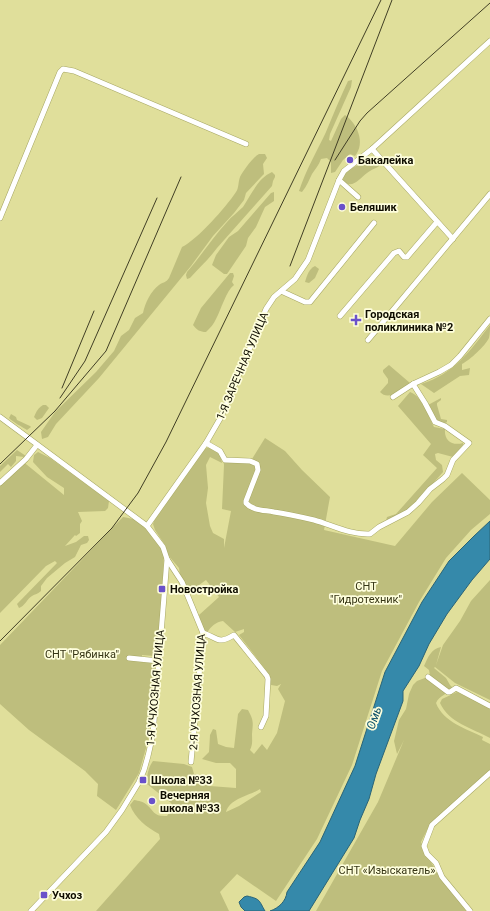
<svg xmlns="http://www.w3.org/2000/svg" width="490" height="911" font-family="Roboto,sans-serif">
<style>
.green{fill:#bebe7d;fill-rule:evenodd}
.water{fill:#3589aa;stroke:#2a6477}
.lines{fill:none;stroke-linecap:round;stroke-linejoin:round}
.minor-casing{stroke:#a7a764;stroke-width:6}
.minor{stroke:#fff;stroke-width:5}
.rail{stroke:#413f25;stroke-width:1}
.poi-dot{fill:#6a51ca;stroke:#fefedc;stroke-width:1.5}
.labels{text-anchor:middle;stroke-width:3.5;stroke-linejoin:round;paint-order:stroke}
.poi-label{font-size:11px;font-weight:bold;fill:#0f0d00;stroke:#fefedc;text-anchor:start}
.street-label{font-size:11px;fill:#0f0d00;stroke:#fefedc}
.park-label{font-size:11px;fill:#353414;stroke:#fefedc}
.water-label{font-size:12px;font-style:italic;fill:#0d5169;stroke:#fefedc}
</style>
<rect width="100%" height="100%" fill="#e0df9b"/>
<!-- green -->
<g class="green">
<path d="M352 80 351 87 330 134 329 140 331 141 341 119 345 115C357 123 366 143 355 156L350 154 343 160 335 172 331 173V162L327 158 321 159C319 165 315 169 312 174 309 180 307 186 302 192L299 191C306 170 317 151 326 132 333 115 340 98 348 81Z"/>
<path d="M259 154H265L267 158 263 164 264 174 262 176 246 193 244 200 234 213 213 236 191 266 99 378 56 424 48 437 42 439 41 432 55 412 96 372 114 351 121 336 129 330 135 318 143 313C145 303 151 291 159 285 163 282 166 283 169 278L182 247C197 240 226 207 236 192 239 188 238 182 240 177 243 171 253 157 259 154Z"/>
<path d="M376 159H378L381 165C375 169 372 169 367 173 360 178 351 191 343 180L344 175 350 169 358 165H366Z"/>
<path d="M272 172 275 175V177L273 181 272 186 217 248C209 259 199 268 190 278L187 279 186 275 187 272C201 256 213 237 227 222 232 216 238 212 243 207 251 195 258 178 272 172Z"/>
<polygon points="274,192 274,201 265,207 256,227 248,238 246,246 227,274 224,274 212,265 216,255 229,237 238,231 271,193"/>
<path d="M315 266 319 269 315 278 309 283 305 282C307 275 309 269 315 266Z"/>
<path d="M230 273H233L234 276 232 282 234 285C226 291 221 310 216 319 214 324 210 328 206 332 200 332 197 330 193 325L201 308Z"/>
<path d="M490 325C490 329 490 334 489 338 485 346 470 360 462 364V370L470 368 469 375 460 376 434 393 421 384C454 374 470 351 490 325Z"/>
<path d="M389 365 410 383C403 388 389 402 380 392L388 383V379L383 372V370Z"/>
<path d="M410 392C422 396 429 417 434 427L445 429C444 441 452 446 463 443V445L453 457 438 453 435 454 436 460 442 465 443 472 414 505 402 514 386 521 387 517 396 514 437 468 423 455 431 444 398 406Z"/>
<polygon points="441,398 441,400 437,403 437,405 441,419 447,420 447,422 444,424 436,422 428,405"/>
<path d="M43 405H46L49 408 42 418 37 420 34 417C36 412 38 408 43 405Z"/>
<path d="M11 414 16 417 17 420 30 426 31 427 27 430C24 428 11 421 9 418Z"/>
<path d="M265 438 285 451 302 470 330 497 324 530 395 546 432 502 462 473 490 500V514L471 530 446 558 419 602 382 671 352 765 317 839 276 901 237 874 220 892 229 911H96L160 839 159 834C146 827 135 818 130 805L134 800C139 801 143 801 147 805 154 811 154 817 167 816L173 807 171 803 147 784C147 775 148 768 153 761L184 764 192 767 194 774 201 776 210 786 236 788V769L230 763H216L202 759 209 752 210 735 213 729 216 730 218 744 226 747 234 748 238 714 242 709 248 710C254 721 253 722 252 734 252 740 253 744 250 750L254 754 262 744 267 750 277 733 285 701 278 689 281 684 277 686 271 685 269 674 239 635 244 632V629L235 632 223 621C216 622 211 626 207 633L204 631 199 615 219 597 206 580 188 593 180 575 179 568 168 555 165 545 155 530 153 524 155 519 205 449 209 447C217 451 221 454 222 463L210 457 206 465 208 488 206 503 210 526 213 533 224 539V548L231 511 222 509 224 465 223 458 252 459ZM260 789 261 792 239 806 226 812C230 798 249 796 260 789Z"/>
<polygon points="17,450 26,456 24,457 16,456 16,461 11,467 8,464 0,472 0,466"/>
<path d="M38 452 50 458 109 501 108 508 105 511 78 512 82 521 80 524V533L76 536 75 535 65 546 76 542 84 536H88L89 540 87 543 81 545 75 557 65 563 47 578 41 586V591C38 594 35 594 32 596 27 599 25 606 19 608L17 604 57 563 55 561 46 566 0 613V479L21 460 64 495V488L47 477 33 462 34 455Z"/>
<path d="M123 517C127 518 130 518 133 519 148 524 159 542 164 556 163 572 161 646 154 656L142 655V662L155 663 148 741 139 773 116 810 97 796 98 784 85 771 29 730 0 704V645Z"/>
<path d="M490 580V700L455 683 435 667 434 668 446 678 450 685 453 688C447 694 439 696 436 703 443 722 467 729 483 737L482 740 490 744V771L428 828 421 842 425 853 445 884 468 911H316L378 802 404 740 397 754 394 741 399 720 406 709 409 694 413 685 417 681 430 676 429 670 424 666C428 657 431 649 441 647L436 665 443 645 460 621 471 601Z"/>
<path d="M457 692 490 708V738C472 728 449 723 440 703L442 699Z"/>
</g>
<!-- water -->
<g class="water">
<path d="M490 521V559L472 580 447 614 429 644 419 666 403 691V701L376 774 369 799 360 820 354 838 309 911H270C279 908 286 901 287 892L320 842 355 766 385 672 422 602 449 561 474 536Z"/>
<path d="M247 896C261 899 259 901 265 911H245L241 907 239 902 244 897Z"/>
</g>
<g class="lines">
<!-- minor casing -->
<g class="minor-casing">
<g id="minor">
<polyline points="372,149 453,239"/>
<polyline points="339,180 358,197"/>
<polyline points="0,218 60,72 63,69 74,71 246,144"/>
<polyline points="281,291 305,302 310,302 374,223"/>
<polyline points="340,316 394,253 399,251 404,257 407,257 437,222"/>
<polyline points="368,340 490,194"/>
<polyline points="393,397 413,384 439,372 451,365 460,356 490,319"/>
<polyline points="0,417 147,526 163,547 167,559 153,734 148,756 144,770 139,782 122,810 106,832 31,911"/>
<path d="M206 443 220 451 225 460 250 461 257 464 258 470 246 501V503C253 511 265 510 274 512 288 514 301 517 314 520 332 525 350 535 370 534L379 527 408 512 418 503 430 489 443 479 447 475 453 460 469 443 445 426 435 422 425 403 413 384"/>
<polyline points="0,483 26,459 37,445"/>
<polyline points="147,526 206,443 221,417 266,309 274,297 295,279 308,260 339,180 344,171 372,149 490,41"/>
<polyline points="167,559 182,582 203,633 191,762"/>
<path d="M203 633C219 638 217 645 234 635L267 676 268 679 266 716 261 727"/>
<polyline points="129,658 159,661"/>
<polyline points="428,677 448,692 450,692 456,688 490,706"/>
<polyline points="470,911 442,877 436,863 427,854 424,846 432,825 490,773"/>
</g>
</g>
<!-- minor -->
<use href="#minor" class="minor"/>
<!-- rail -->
<g class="rail">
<polyline points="335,160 360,121 367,113 490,3"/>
<polyline points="290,266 392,0"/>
<polyline points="62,388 94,311"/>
<polyline points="60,398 85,361 157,198"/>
<polyline points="0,464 55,411 106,351 181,177"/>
<polyline points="0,641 112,528 138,493 166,442 381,0"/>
</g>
</g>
<!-- markers -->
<g class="poi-dot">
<circle cx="350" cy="160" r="4"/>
<circle cx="342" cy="207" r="4"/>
<path d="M354 314h4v4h4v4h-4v4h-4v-4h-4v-4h4z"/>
<rect x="158" y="585" width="8" height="8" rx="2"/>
<rect x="139" y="776" width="8" height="8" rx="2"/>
<circle cx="152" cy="801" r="4"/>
<rect x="40" y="891" width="8" height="8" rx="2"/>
</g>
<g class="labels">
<!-- poi labels -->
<g class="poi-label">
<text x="358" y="164">Бакалейка</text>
<text x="350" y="211">Беляшик</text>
<text x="365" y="318">Городская<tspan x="365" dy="13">поликлиника №2</tspan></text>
<text x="170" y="593">Новостройка</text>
<text x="151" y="784">Школа №33</text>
<text x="160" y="799">Вечерняя<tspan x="160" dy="13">школа №33</tspan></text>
<text x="52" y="899">Учхоз</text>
</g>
<!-- street labels -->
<g class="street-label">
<text transform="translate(242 366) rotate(-67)" y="4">1-Я ЗАРЕЧНАЯ УЛИЦА</text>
<text transform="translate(155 688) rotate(-85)" y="4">1-Я УЧХОЗНАЯ УЛИЦА</text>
<text transform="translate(197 692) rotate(-86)" y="4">2-Я УЧХОЗНАЯ УЛИЦА</text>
</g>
<!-- park labels -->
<g class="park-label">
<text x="366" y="590">СНТ<tspan x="366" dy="13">"Гидротехник"</tspan></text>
<text x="82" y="658">СНТ "Рябинка"</text>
<text x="387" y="874">СНТ «Изыскатель»</text>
</g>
<!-- water labels -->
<g class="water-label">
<text transform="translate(374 718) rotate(-71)" y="4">Омь</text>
</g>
</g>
</svg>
